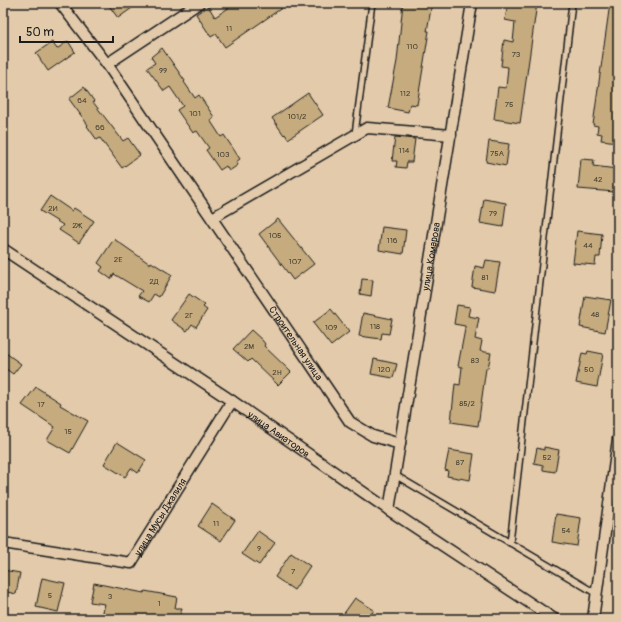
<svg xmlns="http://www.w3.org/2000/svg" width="621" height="622" font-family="Pangolin,sans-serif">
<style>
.building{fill:#c5ab7d;stroke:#1c1c1c}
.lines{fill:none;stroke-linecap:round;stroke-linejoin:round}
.lane-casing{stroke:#1c1c1c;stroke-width:8}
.street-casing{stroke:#1c1c1c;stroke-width:13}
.lane{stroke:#e2caab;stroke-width:5}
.street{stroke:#e2caab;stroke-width:10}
.labels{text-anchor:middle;stroke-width:3;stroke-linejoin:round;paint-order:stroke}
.number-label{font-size:8px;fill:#464034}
.street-label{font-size:10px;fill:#1c1c1c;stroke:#e2caab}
</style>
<rect width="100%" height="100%" fill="#e2caab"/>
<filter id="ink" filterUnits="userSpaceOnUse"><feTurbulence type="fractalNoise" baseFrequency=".025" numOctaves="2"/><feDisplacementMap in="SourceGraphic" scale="8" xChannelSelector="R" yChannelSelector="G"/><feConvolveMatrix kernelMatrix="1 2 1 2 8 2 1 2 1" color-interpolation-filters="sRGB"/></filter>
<g filter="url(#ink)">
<!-- building -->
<g class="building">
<polygon points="107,3 139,3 118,18"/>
<polygon points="236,3 289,3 225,47 216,34 211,37 196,14 208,6 215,17"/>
<polygon points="403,3 432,3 427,31 429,31 417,105 410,104 408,112 388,108 397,61"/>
<polygon points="508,3 537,3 520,123 494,119 498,87 506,88 508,67 501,66 504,40 513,42 515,22 505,20"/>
<polygon points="610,3 618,3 618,142 601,140 602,134 597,133 598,126 593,125"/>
<polygon points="68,41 75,52 48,71 36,53 52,42 57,49"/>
<polygon points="162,48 185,81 184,82 195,98 199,95 214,117 210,120 221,137 224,135 240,159 236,162 238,165 229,171 226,166 220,170 206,150 209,148 197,131 193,133 177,110 183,106 170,87 164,91 147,68 155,63 151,57"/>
<polygon points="84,87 94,101 93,102 123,141 128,138 140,155 122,168 100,138 97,140 87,126 88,125 69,99"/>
<polygon points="308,93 323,115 288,139 285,134 284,135 272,118"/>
<polygon points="395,137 415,139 412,162 407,162 406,168 396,167 397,161 392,161"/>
<polygon points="489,141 509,144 506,166 486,162"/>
<polygon points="581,159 594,160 593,166 617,169 615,192 578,189"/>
<polygon points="50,196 72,211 74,208 94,221 79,243 59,230 63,225 40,211"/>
<polygon points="484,199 506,203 503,227 480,223"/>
<polygon points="278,219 314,264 293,280 259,234"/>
<polygon points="382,227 406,230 403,254 379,250"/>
<polygon points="577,231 602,234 600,257 596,257 595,265 573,263"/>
<polygon points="114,239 150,264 151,262 172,275 159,297 154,294 149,302 138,296 142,291 114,274 111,279 100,271 103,267 98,263"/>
<polygon points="486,260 500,262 495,291 472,287 475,266 484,268"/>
<polygon points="362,279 373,280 371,296 360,294"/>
<polygon points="189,294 205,305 203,307 207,310 196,327 192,324 187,331 171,320"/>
<polygon points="585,296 611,300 605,332 580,327"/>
<polygon points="457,305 470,307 468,316 479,318 475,339 482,341 480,351 491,353 488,368 486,368 478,426 451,422 455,384 460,385 462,367 458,366 465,329 465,326 454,324"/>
<polygon points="331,309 349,332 331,346 313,323"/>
<polygon points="363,313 392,319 389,334 382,333 381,339 359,336"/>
<polygon points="251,330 262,340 265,344 264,346 291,372 278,385 251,359 248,362 233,349"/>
<polygon points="3,351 21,364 13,374 3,367"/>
<polygon points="588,351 603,354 597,387 576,383 582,353 587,354"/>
<polygon points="374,359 397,364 393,378 371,374"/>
<polygon points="36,387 61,403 60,405 88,421 70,453 47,440 55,427 22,405"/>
<polygon points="117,442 146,460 138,473 131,468 125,477 104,464"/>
<polygon points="544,447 559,450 555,472 543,470 543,465 534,463 537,448 544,450"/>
<polygon points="449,450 474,454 470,480 447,476 448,471 445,470"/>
<polygon points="212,504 235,520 221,541 198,526"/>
<polygon points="556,514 581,518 577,546 552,542"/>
<polygon points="258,531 275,543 259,565 242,554"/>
<polygon points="291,553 310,566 294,590 275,577"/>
<polygon points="3,570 20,573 16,594 3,591"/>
<polygon points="42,578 65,583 58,612 36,607"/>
<polygon points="94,583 144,593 145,591 177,597 175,608 182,608 179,619 116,619 102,616 105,604 90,602"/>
<polygon points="355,598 374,610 368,619 340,619"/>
</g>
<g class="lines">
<!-- lane casing -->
<g class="lane-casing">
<g id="lane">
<polyline points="355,134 372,3"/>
<polyline points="395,475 597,594"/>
<polyline points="510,543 572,3"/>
</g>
</g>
<!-- street casing -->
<g class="street-casing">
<g id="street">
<path id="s1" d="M60 3 107 64 350 422 373 436 400 444"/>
<polyline points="107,64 199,3"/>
<polyline points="212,218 367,128 451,135"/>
<path id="s2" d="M3 249 232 401 389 510 554 619"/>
<path id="s3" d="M389 510 472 3"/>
<path id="s4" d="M3 543 131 563 232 401"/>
<polyline points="593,619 618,439"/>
</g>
</g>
<!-- lane -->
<use href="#lane" class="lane"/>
<!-- street -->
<use href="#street" class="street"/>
</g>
</g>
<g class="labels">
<!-- number labels -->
<g class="number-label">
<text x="229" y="31">11</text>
<text x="412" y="49">110</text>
<text x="516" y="57">73</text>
<text x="163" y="73">99</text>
<text x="405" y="96">112</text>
<text x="82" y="103">64</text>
<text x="509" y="107">75</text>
<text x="195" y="116">101</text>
<text x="297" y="119">101/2</text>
<text x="100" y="130">66</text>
<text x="404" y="153">114</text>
<text x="497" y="156">75А</text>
<text x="223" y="157">103</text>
<text x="598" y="182">42</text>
<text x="53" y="211">2И</text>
<text x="493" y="216">79</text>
<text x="77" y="228">2Ж</text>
<text x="275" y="238">105</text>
<text x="392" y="243">116</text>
<text x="588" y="248">44</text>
<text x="118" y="262">2Е</text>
<text x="295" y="264">107</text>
<text x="485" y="280">81</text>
<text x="154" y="284">2Д</text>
<text x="595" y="317">48</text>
<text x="189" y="318">2Г</text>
<text x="375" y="329">118</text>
<text x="331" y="330">109</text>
<text x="249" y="349">2М</text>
<text x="475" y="363">83</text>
<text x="384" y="372">120</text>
<text x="589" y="372">50</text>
<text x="277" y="375">2Н</text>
<text x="467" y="406">85/2</text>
<text x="41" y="407">17</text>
<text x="68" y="434">15</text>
<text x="547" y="460">52</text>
<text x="460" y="465">87</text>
<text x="216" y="526">11</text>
<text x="566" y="533">54</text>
<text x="259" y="551">9</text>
<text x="293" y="574">7</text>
<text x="50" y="598">5</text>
<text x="110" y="599">3</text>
<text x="159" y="606">1</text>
</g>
<!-- street labels -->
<g class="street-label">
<text dy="4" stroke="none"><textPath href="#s3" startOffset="257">улица Комарова</textPath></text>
<text dy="4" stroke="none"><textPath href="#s1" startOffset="414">Строительная улица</textPath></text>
<text dy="4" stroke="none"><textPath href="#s2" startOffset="332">улица Авиаторов</textPath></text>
<text dy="4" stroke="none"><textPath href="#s4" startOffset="184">улица Мусы Джалиля</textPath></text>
</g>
</g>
<!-- margin -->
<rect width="621" height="622" fill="none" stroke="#e2caab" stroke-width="16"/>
<rect x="8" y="8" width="605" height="606" fill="none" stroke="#1c1c1c" stroke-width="1.5" filter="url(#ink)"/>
<!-- scale -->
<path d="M20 36v6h93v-6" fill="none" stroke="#1c1c1c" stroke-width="2"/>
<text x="26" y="36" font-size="12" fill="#1c1c1c" stroke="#e2caab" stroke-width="3" paint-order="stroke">50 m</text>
</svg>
